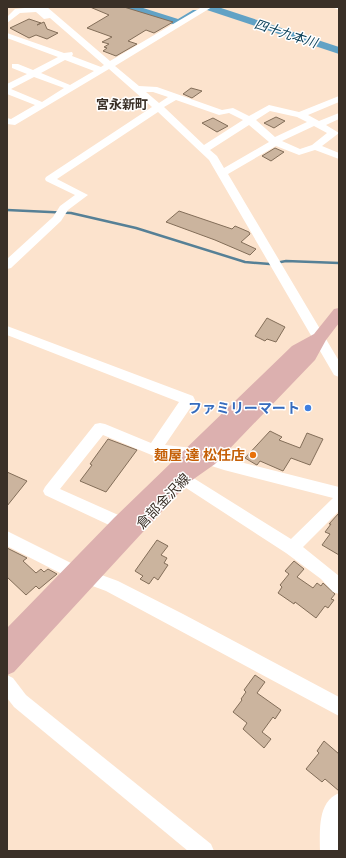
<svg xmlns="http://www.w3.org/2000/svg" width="346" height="858" font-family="Karla,'Noto Sans JP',sans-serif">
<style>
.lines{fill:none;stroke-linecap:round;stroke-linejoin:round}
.stream{stroke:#568096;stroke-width:2.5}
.river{fill:#62a2c5;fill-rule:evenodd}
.building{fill:#cbb49e;stroke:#836e59}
.minor{fill:#fff;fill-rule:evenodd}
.major{fill:#dcb0af;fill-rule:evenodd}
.shop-dot{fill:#3f7fe0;stroke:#fff;stroke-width:1.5}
.food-dot{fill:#e8710a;stroke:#fff;stroke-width:1.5}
.labels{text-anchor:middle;stroke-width:3;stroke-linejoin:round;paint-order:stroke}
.far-water-label{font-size:13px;font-style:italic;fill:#0d425b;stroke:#fff}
.far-quarter-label{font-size:13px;font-weight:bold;fill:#3a3027;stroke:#fff}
.shop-label{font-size:14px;font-weight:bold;fill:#366cbe;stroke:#fff;text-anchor:end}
.food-label{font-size:14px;font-weight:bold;fill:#c56008;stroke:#fff;text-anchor:end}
.street-label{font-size:14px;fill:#3a3027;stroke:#fff}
</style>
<rect width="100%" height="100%" fill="#fce3cd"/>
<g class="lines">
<!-- stream -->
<polyline class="stream" points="7,210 71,213 136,228 245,262 270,264 286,261 339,263"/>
<!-- river -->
<g class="river">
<polygon points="125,7 140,7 178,19 193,10 201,10 202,12 179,26 126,9"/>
<polygon points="207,7 218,7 339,47 339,54 207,10"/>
</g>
</g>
<!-- building -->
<g class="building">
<polygon points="90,7 124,7 173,22 154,33 146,30 128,41 137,44 116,56 103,51 107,48 104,47 109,44 102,42 112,37 87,28 109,15"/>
<polygon points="29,19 41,23 37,25 44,22 47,29 58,33 47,39 36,35 29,38 10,28"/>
<polygon points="191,88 202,91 192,98 183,94"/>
<polygon points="122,99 132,105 123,109 112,103"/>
<polygon points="276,117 285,121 274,128 264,123"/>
<polygon points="213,118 228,126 217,132 202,123"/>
<polygon points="275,148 284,152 271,161 262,156"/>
<polygon points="179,211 232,229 235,226 249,232 250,234 241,242 256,249 250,255 215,240 166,222"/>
<polygon points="267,318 285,327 276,342 267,339 265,341 255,336"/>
<polygon points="270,431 282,437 279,440 300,448 307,433 323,439 310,465 291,458 283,471 260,461 257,465 255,464 245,458"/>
<polygon points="108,439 137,450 106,492 80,481 92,465 90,464"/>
<polygon points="7,472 27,481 7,506"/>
<polygon points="339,513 339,555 322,545 330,534 325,532 331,524 329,524"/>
<polygon points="157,540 168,546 161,555 167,558 164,563 168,565 158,580 154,577 149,584 140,579 143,576 135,571"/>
<polygon points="7,548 27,558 23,561 36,573 41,569 44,572 48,569 57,574 39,589 36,586 26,595 7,577"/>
<polygon points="294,561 304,569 297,577 313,588 317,583 321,586 323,583 335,594 331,599 334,600 328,608 325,606 316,618 295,602 294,604 278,593 282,587 280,585 289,574 285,571"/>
<polygon points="255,675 265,682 257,693 281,710 275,719 273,717 262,732 271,739 264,748 243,729 247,723 233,712 242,700 241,699 246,692 244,690"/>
<polygon points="324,741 339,754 339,791 325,779 322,782 306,769 319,753 317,751"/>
</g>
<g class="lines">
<!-- minor -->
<g class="minor">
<path d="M34 7H47L110 61 202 7H212L115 66 139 86 157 87 222 110 233 108 249 116 269 105 299 112 339 96V102L308 115 319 121 339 113V119L326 125 339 133 322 146 339 153V159L315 150 299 155 276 146 228 174 339 361V377L334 375 209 160 158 112 57 179 88 195 68 210 61 221 11 268 7 269V259L53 217 60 206 75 195 46 181 45 179 46 177 152 107 109 69 15 125 7 124V118L11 119 35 105 7 94V84L27 74 12 68V64H18L33 70 58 57 7 38V33L64 53 72 52 73 54 72 56 101 67 104 65 50 18 44 19 36 12 20 13 7 23V17L15 9ZM65 60 94 71 70 85 41 73ZM34 77 64 88 42 102 11 89ZM146 92H153L168 97 159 103ZM176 100 219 115 229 113 243 120 204 145 164 107ZM270 111 297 117 307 122 275 137 256 120ZM249 125 269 142 224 168 217 156 210 150ZM314 126 327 133 312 145 300 149 282 141Z"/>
<polygon points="332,7 339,7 339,10"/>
<polygon points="7,326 193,396 195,400 193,404 165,445 193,448 224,458 339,487 339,511 303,547 339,576 339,594 333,592 321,579 286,553 177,482 175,478 177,474 182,472 187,474 291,539 333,498 224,470 193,460 154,456 103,435 60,489 134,522 137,527 134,532 129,534 124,532 45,495 43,491 45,487 95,424 100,423 105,424 151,443 179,402 7,335"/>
<polygon points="7,531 77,566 118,581 183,614 339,697 339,716 106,591 68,577 7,546"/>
<polygon points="7,675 13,678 26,695 211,844 214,851 188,851 14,707 7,698"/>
<path d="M339 793V851H320C320 831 317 802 339 793Z"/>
</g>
<!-- major -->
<polygon class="major" points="339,308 339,323 326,340 315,360 215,464 188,483 14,672 7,675 7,628 114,518 292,346 314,334 334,309"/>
</g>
<!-- markers -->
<circle class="shop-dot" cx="308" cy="408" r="4"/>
<circle class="food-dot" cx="253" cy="455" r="4"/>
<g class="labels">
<!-- far-water labels -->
<g class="far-water-label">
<text transform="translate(286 33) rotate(18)" y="5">四十九本川</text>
</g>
<!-- far-quarter labels -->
<g class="far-quarter-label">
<text x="122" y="109">宮永新町</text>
</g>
<!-- shop labels -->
<g class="shop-label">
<text x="300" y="413">ファミリーマート</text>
</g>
<!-- food labels -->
<g class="food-label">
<text x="245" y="460">麺屋 達 松任店</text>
</g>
<!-- street labels -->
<g class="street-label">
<text transform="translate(163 501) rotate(-46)" y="5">倉部金沢線</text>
</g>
</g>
<!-- border -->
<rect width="346" height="858" fill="none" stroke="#3a3027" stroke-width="16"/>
</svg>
